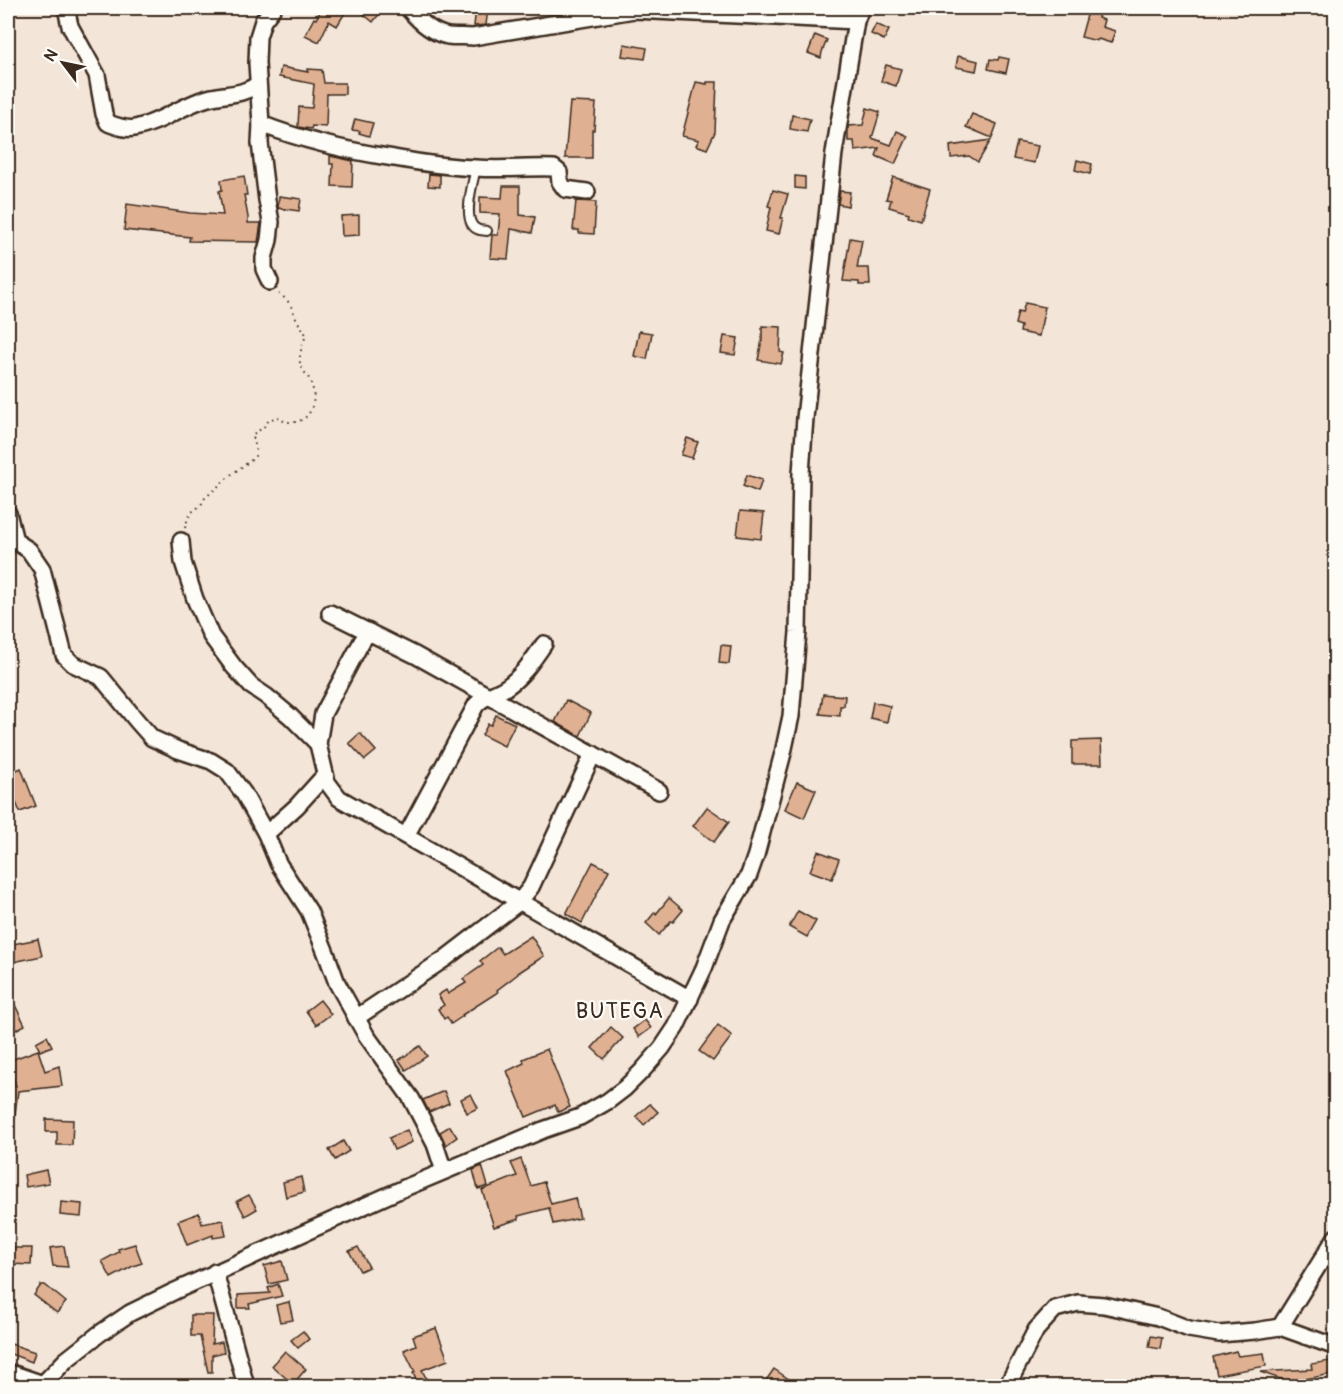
<svg xmlns="http://www.w3.org/2000/svg" width="1343" height="1394" font-family="Pangolin,sans-serif">
<style>
.building{fill:#e0b092;stroke:#3b2a1e;stroke-width:1.5}
.lines{fill:none;stroke-linecap:round;stroke-linejoin:round}
.service-casing{stroke:#3b2a1e;stroke-width:12}
.minor-casing{stroke:#3b2a1e;stroke-width:20}
.path{stroke:#3b2a1e;stroke-width:2;stroke-dasharray:1.5 4.5;stroke-linecap:butt}
.service{stroke:#fdfcf7;stroke-width:8}
.minor{stroke:#fdfcf7;stroke-width:15}
.labels{text-anchor:middle;stroke-width:4.5;stroke-linejoin:round;paint-order:stroke}
.quarter-label{font-size:22px;letter-spacing:1.5px;fill:#3b2a1e;stroke:#fdfcf7}
</style>
<rect width="100%" height="100%" fill="#f4e5d9"/>
<filter id="ink" filterUnits="userSpaceOnUse"><feTurbulence type="fractalNoise" baseFrequency=".0167" numOctaves="2"/><feDisplacementMap in="SourceGraphic" scale="12" xChannelSelector="R" yChannelSelector="G"/><feConvolveMatrix kernelMatrix="1 2 1 2 8 2 1 2 1" color-interpolation-filters="sRGB"/></filter>
<g filter="url(#ink)">
<!-- building -->
<g class="building">
<polygon points="322,8 348,8 337,26 329,21 319,42 305,35 314,18 316,19"/>
<polygon points="356,8 384,8 373,22"/>
<polygon points="476,8 488,8 486,25 474,26"/>
<polygon points="1089,8 1100,8 1098,18 1104,20 1102,27 1115,31 1111,43 1098,39 1097,41 1081,37"/>
<polygon points="876,24 889,30 884,40 871,34"/>
<polygon points="815,35 827,40 822,52 821,58 808,53"/>
<polygon points="624,44 647,48 645,59 622,56"/>
<polygon points="958,56 978,61 976,71 956,67"/>
<polygon points="999,57 1009,59 1006,73 988,69 990,59 998,60"/>
<polygon points="886,65 901,69 896,86 881,81"/>
<polygon points="281,67 308,72 308,69 322,70 324,83 345,83 345,94 327,94 326,127 312,126 311,129 298,127 299,107 312,108 314,84 279,77"/>
<polygon points="696,82 707,84 707,82 717,82 715,132 707,149 696,145 699,140 682,136"/>
<polygon points="570,102 596,103 594,130 592,130 592,158 565,158"/>
<polygon points="867,108 880,112 872,138 891,145 897,131 908,136 895,164 876,156 879,148 855,151 854,141 848,141 848,126 863,125"/>
<polygon points="972,114 997,124 992,138 966,127"/>
<polygon points="792,115 810,119 807,132 790,129"/>
<polygon points="355,119 373,123 369,136 359,133 360,131 352,130"/>
<polygon points="991,140 978,162 969,156 951,158 950,146"/>
<polygon points="1017,142 1038,146 1034,163 1013,159"/>
<polygon points="330,156 353,161 352,187 332,186 333,164 330,164"/>
<polygon points="1077,160 1092,164 1090,174 1075,170"/>
<polygon points="429,174 440,175 440,187 428,186"/>
<polygon points="244,176 247,195 244,195 248,217 248,223 261,223 258,242 189,241 190,237 124,230 127,204 190,213 223,215 219,191 222,190 221,180"/>
<polygon points="795,176 805,177 805,189 795,188"/>
<polygon points="893,177 930,189 921,220 908,216 909,213 889,207 891,200 886,199"/>
<polygon points="503,186 520,186 520,215 535,217 532,233 511,229 508,259 490,258 492,235 498,235 500,214 480,213 480,197 502,198"/>
<polygon points="773,190 788,194 781,218 783,218 779,234 766,231 771,207 768,206"/>
<polygon points="840,191 850,192 848,206 838,204"/>
<polygon points="279,196 301,199 299,211 278,208"/>
<polygon points="576,201 596,202 594,234 579,233 579,230 573,230"/>
<polygon points="359,215 359,235 342,236 341,216"/>
<polygon points="850,238 862,240 857,268 869,268 870,285 859,285 859,282 843,281"/>
<polygon points="1025,303 1045,307 1039,336 1020,332 1021,326 1015,324 1018,312 1022,313"/>
<polygon points="762,326 781,327 780,352 784,353 781,364 758,360 762,340"/>
<polygon points="639,331 652,333 647,359 634,356"/>
<polygon points="724,336 738,338 735,355 721,353"/>
<polygon points="687,438 698,442 692,458 681,455"/>
<polygon points="747,475 762,480 758,492 743,486"/>
<polygon points="740,511 764,513 761,539 737,536"/>
<polygon points="721,645 731,646 729,664 719,663"/>
<polygon points="823,694 845,696 844,706 840,706 840,716 820,714"/>
<polygon points="566,700 591,713 580,736 555,722"/>
<polygon points="873,702 890,706 887,722 870,718"/>
<polygon points="496,715 515,724 504,746 482,735 488,724 491,725"/>
<polygon points="360,733 376,751 365,760 349,743"/>
<polygon points="1101,740 1102,764 1072,764 1072,741"/>
<polygon points="21,768 36,806 20,812 12,793 8,795 8,774"/>
<polygon points="797,782 816,790 804,818 785,809"/>
<polygon points="707,807 729,822 714,842 693,826"/>
<polygon points="818,851 839,859 832,879 810,871"/>
<polygon points="593,862 609,870 582,923 566,914"/>
<polygon points="669,898 683,910 673,922 671,921 659,935 646,923 655,912 656,914"/>
<polygon points="798,911 816,921 807,937 789,927"/>
<polygon points="531,936 544,956 518,973 518,974 497,990 498,992 462,1015 463,1016 451,1024 447,1017 444,1019 438,1009 444,1005 438,995 446,990 448,994 466,983 463,979 483,965 480,961 498,947 503,954"/>
<polygon points="38,939 42,956 8,963 8,945"/>
<polygon points="8,991 25,1025 8,1034"/>
<polygon points="320,1000 331,1014 316,1025 306,1011"/>
<polygon points="645,1020 651,1028 639,1037 633,1029"/>
<polygon points="718,1025 732,1036 713,1061 699,1051"/>
<polygon points="611,1027 623,1038 604,1059 592,1048"/>
<polygon points="47,1036 52,1046 40,1051 36,1042"/>
<polygon points="420,1046 427,1056 406,1070 399,1060"/>
<polygon points="547,1049 570,1107 558,1112 555,1105 526,1117 507,1071 524,1063 523,1059"/>
<polygon points="38,1050 45,1071 59,1066 62,1086 18,1091 14,1122 8,1122 8,1085 16,1086 8,1061"/>
<polygon points="444,1091 449,1103 429,1112 423,1100"/>
<polygon points="471,1094 478,1108 467,1113 461,1099"/>
<polygon points="650,1104 658,1112 644,1125 636,1116"/>
<polygon points="46,1119 73,1120 72,1145 57,1145 57,1132 46,1132"/>
<polygon points="450,1126 457,1137 446,1145 440,1132"/>
<polygon points="407,1130 412,1142 394,1150 389,1138"/>
<polygon points="343,1141 349,1151 335,1160 329,1150"/>
<polygon points="521,1159 531,1186 544,1182 551,1204 575,1198 580,1218 553,1224 549,1208 518,1216 519,1219 494,1227 482,1190 517,1176 511,1163"/>
<polygon points="482,1166 488,1186 478,1189 473,1170"/>
<polygon points="46,1170 49,1183 26,1187 24,1175"/>
<polygon points="301,1177 304,1192 286,1197 283,1182"/>
<polygon points="249,1195 257,1209 245,1216 237,1201"/>
<polygon points="61,1202 82,1204 81,1217 60,1215"/>
<polygon points="199,1213 202,1224 223,1220 226,1236 213,1238 213,1235 187,1245 178,1221"/>
<polygon points="135,1244 142,1263 133,1266 111,1278 102,1261 119,1252 118,1249"/>
<polygon points="64,1246 68,1267 53,1266 50,1248"/>
<polygon points="358,1247 369,1267 360,1271 349,1251"/>
<polygon points="13,1248 32,1248 31,1265 12,1264"/>
<polygon points="282,1261 287,1280 269,1284 264,1266"/>
<polygon points="278,1284 282,1296 249,1304 250,1308 238,1308 238,1295 270,1293 268,1288"/>
<polygon points="41,1285 45,1285 66,1302 57,1313 34,1295"/>
<polygon points="289,1302 293,1320 280,1322 276,1305"/>
<polygon points="191,1315 213,1315 212,1344 222,1342 224,1352 212,1355 212,1372 208,1372 200,1336 191,1336"/>
<polygon points="436,1328 448,1360 422,1370 428,1382 419,1386 413,1373 415,1372 404,1350 416,1345 413,1336"/>
<polygon points="303,1331 309,1339 298,1348 291,1340"/>
<polygon points="1151,1336 1162,1338 1160,1349 1149,1347"/>
<polygon points="8,1343 35,1352 32,1362 8,1353"/>
<polygon points="285,1351 306,1369 293,1384 272,1366"/>
<polygon points="1236,1351 1238,1356 1264,1353 1266,1366 1217,1375 1213,1357"/>
<polygon points="1330,1361 1332,1374 1305,1379 1306,1385 1298,1385 1260,1372 1312,1369 1311,1364"/>
<polygon points="774,1369 799,1386 762,1386"/>
</g>
<g class="lines">
<!-- service casing -->
<g class="service-casing">
<path id="service" d="M476 168C473 182 461 222 477 229 480 231 484 230 487 231"/>
</g>
<!-- minor casing -->
<g class="minor-casing">
<g id="minor">
<path d="M66 8 70 26 97 75 104 114 108 123C116 126 126 130 135 128 161 123 182 105 208 98 227 93 240 96 257 85"/>
<path d="M408 8C418 20 431 33 448 36 456 37 465 36 473 37L634 10 856 21"/>
<path d="M261 124C304 141 348 151 394 158 421 163 449 167 476 168 502 170 528 167 554 168L559 172 560 182 565 189 587 192"/>
<polyline points="270,282 264,269 264,258 269,240 271,222 267,200 260,143 261,124 257,63 258,37 263,21 273,8"/>
<polyline points="8,513 15,541 29,550 42,569 64,655 73,664 101,677 137,721 152,738 178,750 211,761 227,771 244,794 266,834 278,863 309,911 326,953 337,983 366,1035 411,1098 435,1144 444,1171"/>
<polyline points="181,541 183,562 195,599 211,636 234,667 251,686 266,696 290,716 318,744"/>
<polyline points="330,613 415,655 659,791"/>
<polyline points="369,632 362,641 323,714 318,744 327,782 339,798 690,999"/>
<polyline points="266,834 297,806 325,775"/>
<path d="M406 836 476 705C484 696 495 694 505 688 522 677 532 661 544 644"/>
<polyline points="356,1018 446,958 519,902 531,887 593,754"/>
<polyline points="215,1272 246,1386"/>
<polyline points="1280,1327 1336,1237"/>
<polyline points="8,1372 43,1384"/>
<polyline points="41,1386 66,1360 99,1334 130,1313 175,1291 402,1189 543,1130 580,1117 608,1101 625,1088 642,1071 662,1048 676,1027 704,968 722,920 749,875 756,855 783,753 791,716 798,632 801,473 805,418 834,153 856,21 861,8"/>
<polyline points="1007,1386 1036,1330 1055,1309 1078,1303 1104,1305 1158,1317 1189,1329 1219,1334 1255,1331 1280,1327 1336,1347"/>
</g>
</g>
<!-- path -->
<path class="path" d="M185 528 188 518 192 512 201 505 205 498 232 474 254 458C259 450 253 443 253 434L263 428 269 420 277 417C280 418 282 420 285 422 287 422 293 422 295 422 313 419 317 398 311 383 309 376 301 370 300 363 299 353 303 344 306 335 304 330 301 327 298 322 292 310 292 302 279 294"/>
<!-- service -->
<use href="#service" class="service"/>
<!-- minor -->
<use href="#minor" class="minor"/>
</g>
</g>
<g class="labels">
<!-- quarter labels -->
<g class="quarter-label">
<text x="620" y="1018">BUTEGA</text>
</g>
</g>
<!-- margin -->
<rect width="1343" height="1394" fill="none" stroke="#fdfcf7" stroke-width="30"/>
<rect x="15" y="15" width="1313" height="1364" fill="none" stroke="#3b2a1e" stroke-width="2" filter="url(#ink)"/>
<!-- north arrow -->
<g transform="translate(63 63) rotate(302)" stroke="#fdfcf7" stroke-width="4.5" paint-order="stroke">
<path d="M0-4.5L10 22L0 15L-10 22Z" fill="#3b2a1e"/>
<text y="-9" font-size="16" font-weight="bold" text-anchor="middle" fill="#3b2a1e">N</text>
</g>
</svg>
